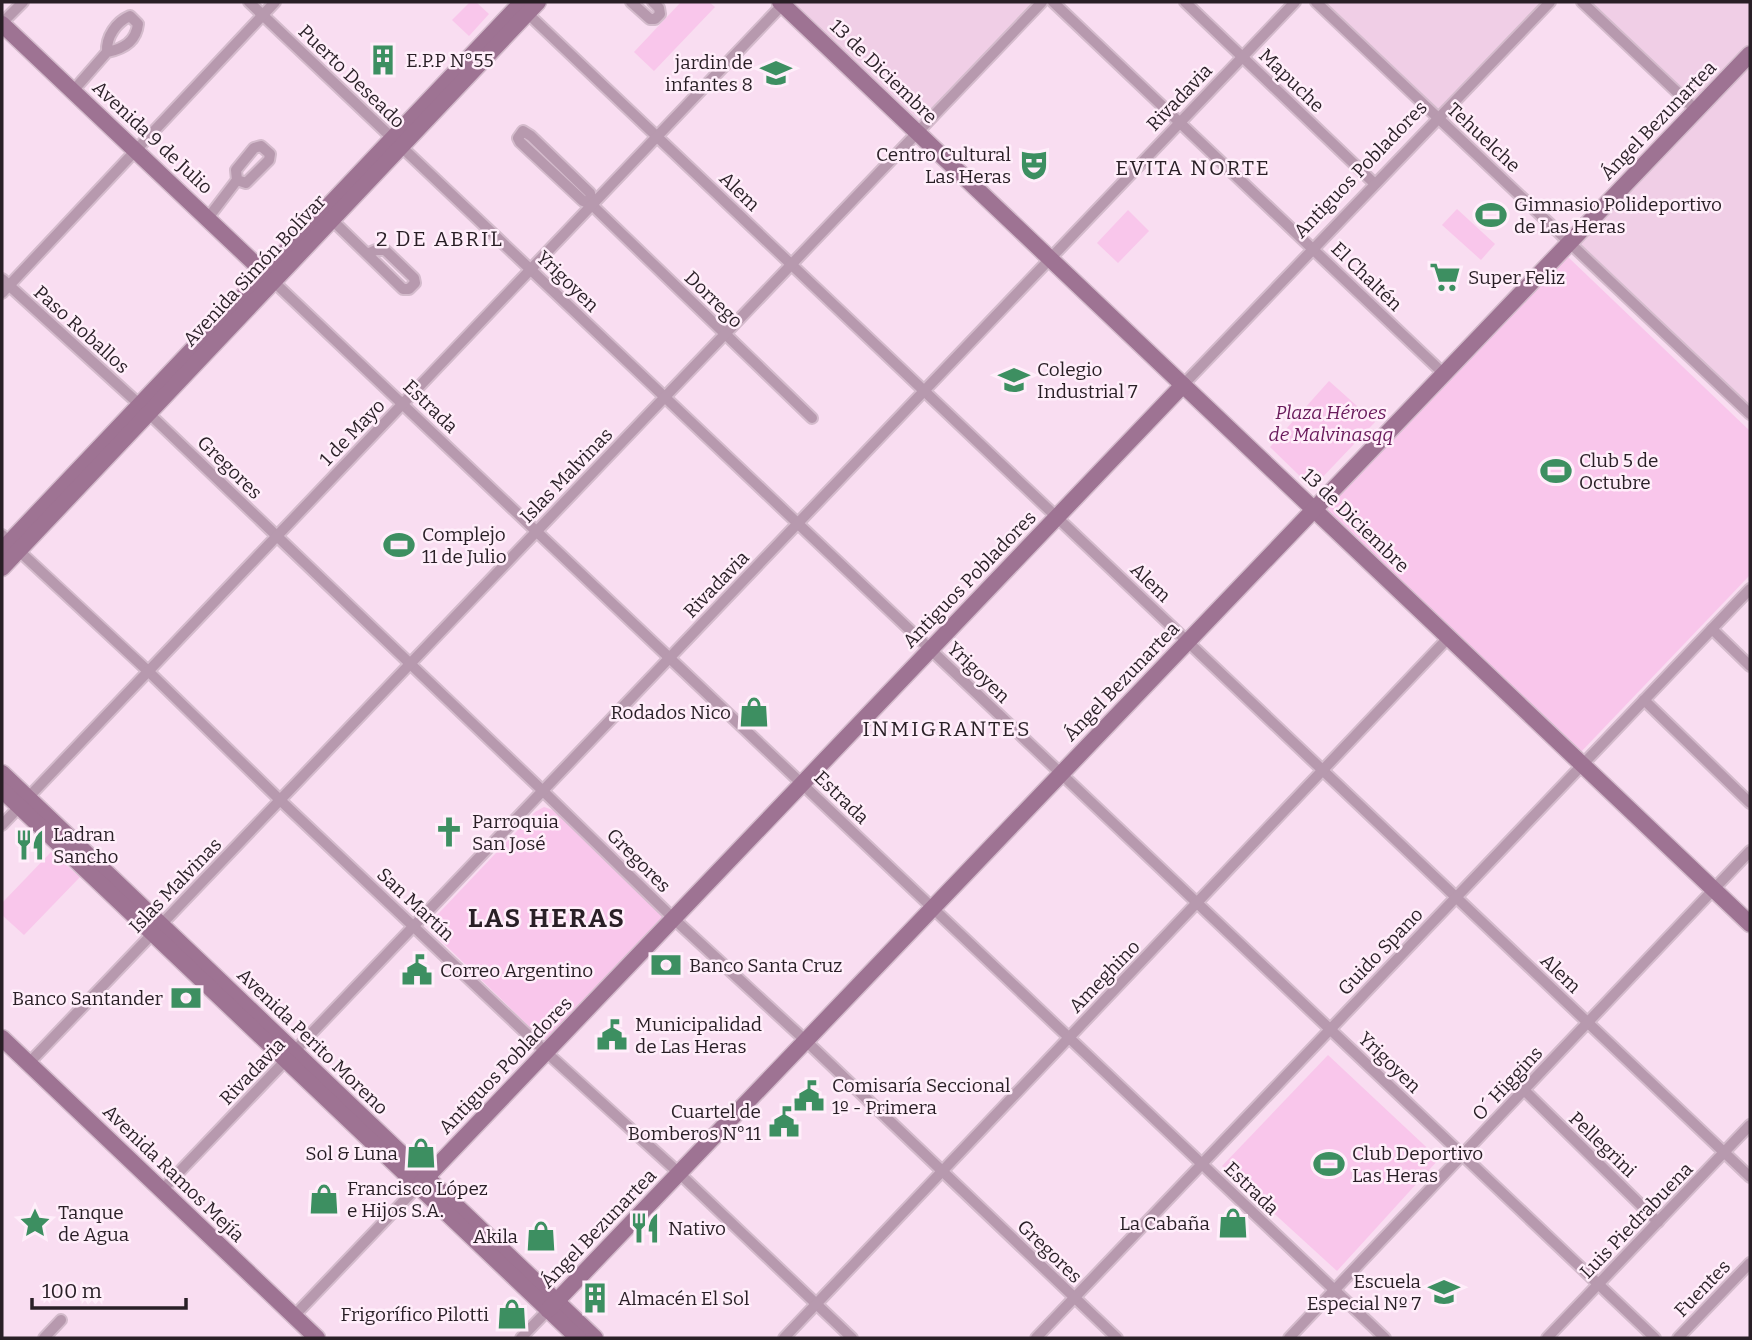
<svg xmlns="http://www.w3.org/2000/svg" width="1752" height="1340" font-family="Bitter,serif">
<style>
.built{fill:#f0cee6}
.green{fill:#f9c6eb}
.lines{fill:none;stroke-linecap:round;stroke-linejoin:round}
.street-casing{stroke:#d4bbcc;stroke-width:14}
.secondary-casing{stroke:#d4bbcc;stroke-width:19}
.street{stroke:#b799ae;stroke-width:10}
.secondary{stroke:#9e7393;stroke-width:16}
.labels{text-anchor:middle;stroke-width:5;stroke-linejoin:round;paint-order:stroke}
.poi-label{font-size:19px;fill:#291f26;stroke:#ffeefa;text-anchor:start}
.street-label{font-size:19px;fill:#291f26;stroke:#ffeefa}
.park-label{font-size:19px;font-style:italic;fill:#691a5b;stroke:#ffeefa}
.neighbourhood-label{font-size:21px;letter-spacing:2px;fill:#291f26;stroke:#ffeefa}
.district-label{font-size:26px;font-weight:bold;letter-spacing:2px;fill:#291f26;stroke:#ffeefa}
</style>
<rect width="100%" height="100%" fill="#f9ddf1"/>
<!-- built -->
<g class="built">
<polygon points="785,2 1042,2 917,132"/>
<polygon points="1316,2 1550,2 1438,118"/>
<polygon points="1582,2 1750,2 1750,414 1570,242 1696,110"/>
</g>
<!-- green -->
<g class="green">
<polygon points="470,2 476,2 489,14 469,36 452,20"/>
<polygon points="681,2 709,2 715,7 654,71 634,52"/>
<polygon points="1457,209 1495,244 1481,260 1442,225"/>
<polygon points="1128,210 1149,231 1118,263 1097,243"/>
<polygon points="1568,257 1750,431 1750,575 1579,754 1324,511"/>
<polygon points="1329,381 1375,422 1317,483 1308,484 1270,447"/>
<polygon points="544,807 553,810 660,911 665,918 548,1040 539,1036 435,935 432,927 437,915 535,812"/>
<polygon points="51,852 80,877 24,935 2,915 2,903"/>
<polygon points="1328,1055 1439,1159 1337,1271 1222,1166"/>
</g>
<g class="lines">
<!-- street casing -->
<g class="street-casing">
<g id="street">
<polyline points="249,2 1655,1338"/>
<polyline points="631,2 650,19 655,19 660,14 659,8 653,2"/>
<polyline points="1053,2 1444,374"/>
<polyline points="1185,2 1375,184"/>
<polyline points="1316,2 1750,414"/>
<polyline points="1582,2 1696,110"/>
<polyline points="525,11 1750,1177"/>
<polyline points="2,23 23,2"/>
<path d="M73 91 107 52C123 49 136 42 138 24L130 16C116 22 106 37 107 52"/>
<polyline points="592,205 590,193 531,136 523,131 518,138 520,142 583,201 592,205 812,418"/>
<polyline points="208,218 237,180 246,183 269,160 270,154 261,146 254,148 236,170 237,180"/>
<polyline points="331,219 403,289 409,289 415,283 414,278 385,250 376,250 367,254"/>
<polyline points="2,279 140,405 543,791 674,919 806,1041 1117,1338"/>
<polyline points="274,282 1385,1338"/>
<polyline points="2,293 275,2"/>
<polyline points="1183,385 1550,2"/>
<polyline points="2,535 148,671 280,800 546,1052 679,1173 852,1338"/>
<polyline points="1712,629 1750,666"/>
<polyline points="1644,700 1750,803"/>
<polyline points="2,825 785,2"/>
<polyline points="29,1063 1042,2"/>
<polyline points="1524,1090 1658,1222"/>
<polyline points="162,1190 1295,2"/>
<polyline points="294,1316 418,1186"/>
<polyline points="44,1338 61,1320"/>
<polyline points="521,1338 548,1310"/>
<polyline points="784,1338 1449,637"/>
<polyline points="1036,1338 1750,589"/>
<polyline points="1289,1338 1750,851"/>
<polyline points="1547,1338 1750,1125"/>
<polyline points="1678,1338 1750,1263"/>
</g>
</g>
<!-- secondary casing -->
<g class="secondary-casing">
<g id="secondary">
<polyline points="780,2 1750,924"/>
<polyline points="2,24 272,280"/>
<polyline points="2,550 522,2"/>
<polyline points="2,568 538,2"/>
<polyline points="2,773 595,1338"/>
<polyline points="2,790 578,1338"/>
<polyline points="2,1038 317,1338"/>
<polyline points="418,1186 1183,385"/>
<polyline points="548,1310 1750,54"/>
</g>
</g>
<!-- street -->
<use href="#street" class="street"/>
<!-- secondary -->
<use href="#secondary" class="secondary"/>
</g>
<!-- icons -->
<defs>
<g id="building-bare" transform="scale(2.415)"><path d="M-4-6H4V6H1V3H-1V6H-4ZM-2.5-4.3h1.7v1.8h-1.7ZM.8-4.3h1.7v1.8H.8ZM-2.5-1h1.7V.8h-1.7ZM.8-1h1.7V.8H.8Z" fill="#3d8f61" stroke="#ffeefa" stroke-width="2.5" paint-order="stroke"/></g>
<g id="school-bare" transform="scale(2.415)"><path d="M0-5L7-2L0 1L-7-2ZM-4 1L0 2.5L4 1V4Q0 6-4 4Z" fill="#3d8f61" stroke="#ffeefa" stroke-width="2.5" paint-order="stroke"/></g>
<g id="theatre-bare" transform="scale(2.415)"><path d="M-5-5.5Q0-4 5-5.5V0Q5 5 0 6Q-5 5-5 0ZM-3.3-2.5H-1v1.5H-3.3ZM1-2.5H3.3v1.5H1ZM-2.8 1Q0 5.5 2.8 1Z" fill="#3d8f61" stroke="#ffeefa" stroke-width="2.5" paint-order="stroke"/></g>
<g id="stadium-bare" transform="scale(2.415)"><path d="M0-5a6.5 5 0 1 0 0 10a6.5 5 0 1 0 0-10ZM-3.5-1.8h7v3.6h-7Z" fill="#3d8f61" stroke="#ffeefa" stroke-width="2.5" paint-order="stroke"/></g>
<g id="supermarket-bare" transform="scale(2.415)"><path d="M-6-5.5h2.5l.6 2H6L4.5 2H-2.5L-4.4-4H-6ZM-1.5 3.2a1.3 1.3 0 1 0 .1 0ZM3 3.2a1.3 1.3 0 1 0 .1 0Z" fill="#3d8f61" stroke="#ffeefa" stroke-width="2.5" paint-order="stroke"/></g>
<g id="shop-bare" transform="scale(2.415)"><path d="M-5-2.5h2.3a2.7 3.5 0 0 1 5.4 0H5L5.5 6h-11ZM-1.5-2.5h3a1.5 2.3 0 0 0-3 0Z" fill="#3d8f61" stroke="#ffeefa" stroke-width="2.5" paint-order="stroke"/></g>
<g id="church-bare" transform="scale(2.415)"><path d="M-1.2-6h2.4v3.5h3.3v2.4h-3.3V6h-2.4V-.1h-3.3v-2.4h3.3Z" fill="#3d8f61" stroke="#ffeefa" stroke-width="2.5" paint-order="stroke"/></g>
<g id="restaurant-bare" transform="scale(2.415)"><path d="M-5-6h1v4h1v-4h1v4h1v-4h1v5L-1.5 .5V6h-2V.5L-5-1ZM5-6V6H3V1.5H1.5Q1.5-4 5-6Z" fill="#3d8f61" stroke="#ffeefa" stroke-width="2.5" paint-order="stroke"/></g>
<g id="bank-bare" transform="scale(2.415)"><path d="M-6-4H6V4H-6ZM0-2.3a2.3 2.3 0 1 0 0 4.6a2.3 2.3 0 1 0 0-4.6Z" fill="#3d8f61" stroke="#ffeefa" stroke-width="2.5" paint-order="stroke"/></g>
<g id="civic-bare" transform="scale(2.415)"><path d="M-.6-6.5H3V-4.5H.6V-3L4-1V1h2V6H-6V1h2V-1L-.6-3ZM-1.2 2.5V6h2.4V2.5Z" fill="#3d8f61" stroke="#ffeefa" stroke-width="2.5" paint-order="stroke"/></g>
<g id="sight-bare" transform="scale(2.415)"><path d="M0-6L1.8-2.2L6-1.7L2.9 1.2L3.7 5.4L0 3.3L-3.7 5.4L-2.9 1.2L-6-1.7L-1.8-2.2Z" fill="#3d8f61" stroke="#ffeefa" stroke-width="2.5" paint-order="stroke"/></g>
</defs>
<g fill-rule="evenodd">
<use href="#building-bare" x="383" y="60"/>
<use href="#school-bare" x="776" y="73"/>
<use href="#theatre-bare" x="1034" y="165"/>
<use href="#stadium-bare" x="1491" y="215"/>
<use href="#supermarket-bare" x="1445" y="277"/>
<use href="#school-bare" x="1014" y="380"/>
<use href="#stadium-bare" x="1556" y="471"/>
<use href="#stadium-bare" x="399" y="545"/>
<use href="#shop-bare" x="754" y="712"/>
<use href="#church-bare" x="449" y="832"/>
<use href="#restaurant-bare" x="30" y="845"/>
<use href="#bank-bare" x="666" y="965"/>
<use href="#civic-bare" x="417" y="970"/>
<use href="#bank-bare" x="186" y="998"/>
<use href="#civic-bare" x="612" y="1035"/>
<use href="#civic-bare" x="809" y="1096"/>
<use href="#civic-bare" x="784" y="1122"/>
<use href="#shop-bare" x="421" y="1153"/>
<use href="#stadium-bare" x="1329" y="1164"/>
<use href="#shop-bare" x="324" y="1199"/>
<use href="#sight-bare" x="35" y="1223"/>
<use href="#shop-bare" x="1233" y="1223"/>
<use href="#restaurant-bare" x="645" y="1228"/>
<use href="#shop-bare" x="541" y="1236"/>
<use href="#school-bare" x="1444" y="1292"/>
<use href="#building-bare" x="595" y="1298"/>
<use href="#shop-bare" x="512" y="1314"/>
</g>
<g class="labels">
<!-- poi labels -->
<g class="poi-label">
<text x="406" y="67">E.P.P N°55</text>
<text x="753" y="69" text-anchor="end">jardin de<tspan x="753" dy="22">infantes 8</tspan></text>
<text x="1011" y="161" text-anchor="end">Centro Cultural<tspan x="1011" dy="22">Las Heras</tspan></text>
<text x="1514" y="211">Gimnasio Polideportivo<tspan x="1514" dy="22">de Las Heras</tspan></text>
<text x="1468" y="284">Super Feliz</text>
<text x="1037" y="376">Colegio<tspan x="1037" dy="22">Industrial 7</tspan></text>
<text x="1579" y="467">Club 5 de<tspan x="1579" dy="22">Octubre</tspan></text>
<text x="422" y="541">Complejo<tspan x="422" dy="22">11 de Julio</tspan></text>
<text x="731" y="719" text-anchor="end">Rodados Nico</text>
<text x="472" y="828">Parroquia<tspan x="472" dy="22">San José</tspan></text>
<text x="53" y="841">Ladran<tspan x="53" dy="22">Sancho</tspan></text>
<text x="689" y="972">Banco Santa Cruz</text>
<text x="440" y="977">Correo Argentino</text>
<text x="163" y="1005" text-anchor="end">Banco Santander</text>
<text x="635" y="1031">Municipalidad<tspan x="635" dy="22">de Las Heras</tspan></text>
<text x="832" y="1092">Comisaría Seccional<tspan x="832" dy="22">1º - Primera</tspan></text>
<text x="761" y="1118" text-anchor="end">Cuartel de<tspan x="761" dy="22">Bomberos N°11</tspan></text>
<text x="398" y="1160" text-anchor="end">Sol &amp; Luna</text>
<text x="1352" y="1160">Club Deportivo<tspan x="1352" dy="22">Las Heras</tspan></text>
<text x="347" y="1195">Francisco López<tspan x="347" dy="22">e Hijos S.A.</tspan></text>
<text x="58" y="1219">Tanque<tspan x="58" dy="22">de Agua</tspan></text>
<text x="1210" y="1230" text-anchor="end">La Cabaña</text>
<text x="668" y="1235">Nativo</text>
<text x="518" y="1243" text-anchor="end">Akila</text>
<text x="1421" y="1288" text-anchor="end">Escuela<tspan x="1421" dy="22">Especial Nº 7</tspan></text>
<text x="618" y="1305">Almacén El Sol</text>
<text x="489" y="1321" text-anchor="end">Frigorífico Pilotti</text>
</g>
<!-- street labels -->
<g class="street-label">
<text transform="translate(884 71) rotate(44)" y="7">13 de Diciembre</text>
<text transform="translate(352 76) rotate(44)" y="7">Puerto Deseado</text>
<text transform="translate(1292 80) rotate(44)" y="7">Mapuche</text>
<text transform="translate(1179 97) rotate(-46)" y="7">Rivadavia</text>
<text transform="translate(1658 120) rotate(-46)" y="7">Ángel Bezunartea</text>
<text transform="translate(153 137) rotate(43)" y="7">Avenida 9 de Julio</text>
<text transform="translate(1484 137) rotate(43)" y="7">Tehuelche</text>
<text transform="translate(1360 169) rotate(-46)" y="7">Antiguos Pobladores</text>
<text transform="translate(740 191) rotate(44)" y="7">Alem</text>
<text transform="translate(254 270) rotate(-47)" y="7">Avenida Simón Bolívar</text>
<text transform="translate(1367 276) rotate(44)" y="7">El Chaltén</text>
<text transform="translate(568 281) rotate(44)" y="7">Yrigoyen</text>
<text transform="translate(714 299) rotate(44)" y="7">Dorrego</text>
<text transform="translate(82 329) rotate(42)" y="7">Paso Roballos</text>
<text transform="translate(431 406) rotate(44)" y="7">Estrada</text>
<text transform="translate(352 432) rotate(-46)" y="7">1 de Mayo</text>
<text transform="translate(230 467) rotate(44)" y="7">Gregores</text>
<text transform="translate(566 475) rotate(-46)" y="7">Islas Malvinas</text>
<text transform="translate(1356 520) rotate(44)" y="7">13 de Diciembre</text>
<text transform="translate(969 579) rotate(-46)" y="7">Antiguos Pobladores</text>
<text transform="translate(1151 582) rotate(44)" y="7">Alem</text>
<text transform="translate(716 584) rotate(-46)" y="7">Rivadavia</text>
<text transform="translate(979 672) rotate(44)" y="7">Yrigoyen</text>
<text transform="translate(1121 681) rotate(-46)" y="7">Ángel Bezunartea</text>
<text transform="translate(842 797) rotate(44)" y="7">Estrada</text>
<text transform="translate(639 860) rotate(45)" y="7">Gregores</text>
<text transform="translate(175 885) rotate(-46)" y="7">Islas Malvinas</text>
<text transform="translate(416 904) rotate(43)" y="7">San Martín</text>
<text transform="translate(1380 951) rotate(-46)" y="7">Guido Spano</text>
<text transform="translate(1561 973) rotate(44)" y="7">Alem</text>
<text transform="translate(1104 976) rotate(-46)" y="7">Ameghino</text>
<text transform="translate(313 1041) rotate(44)" y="7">Avenida Perito Moreno</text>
<text transform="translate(1390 1062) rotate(44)" y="7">Yrigoyen</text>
<text transform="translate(505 1065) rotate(-46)" y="7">Antiguos Pobladores</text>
<text transform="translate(252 1071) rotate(-46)" y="7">Rivadavia</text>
<text transform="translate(1507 1083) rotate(-47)" y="7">O´ Higgins</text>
<text transform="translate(1603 1144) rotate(44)" y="7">Pellegrini</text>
<text transform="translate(174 1173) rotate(44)" y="7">Avenida Ramos Mejía</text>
<text transform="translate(1252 1188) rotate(44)" y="7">Estrada</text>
<text transform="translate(1636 1220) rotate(-46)" y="7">Luis Piedrabuena</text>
<text transform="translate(598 1228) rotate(-46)" y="7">Ángel Bezunartea</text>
<text transform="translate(1050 1251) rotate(44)" y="7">Gregores</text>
<text transform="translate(1702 1288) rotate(-46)" y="7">Fuentes</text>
</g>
<!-- park labels -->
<g class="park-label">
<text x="1331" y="419">Plaza Héroes<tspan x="1331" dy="22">de Malvinasqq</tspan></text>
</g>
<!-- neighbourhood labels -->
<g class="neighbourhood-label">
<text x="1193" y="175">EVITA NORTE</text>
<text x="440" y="246">2 DE ABRIL</text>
<text x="947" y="736">INMIGRANTES</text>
</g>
<!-- district labels -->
<g class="district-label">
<text x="547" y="927">LAS HERAS</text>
</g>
</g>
<!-- border -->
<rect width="1752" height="1340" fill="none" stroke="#291f26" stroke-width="7"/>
<!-- scale -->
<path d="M32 1298v10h154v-10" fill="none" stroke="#291f26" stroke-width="3.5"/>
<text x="42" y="1298" font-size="21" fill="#291f26" stroke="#ffeefa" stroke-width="5" paint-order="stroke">100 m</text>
</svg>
